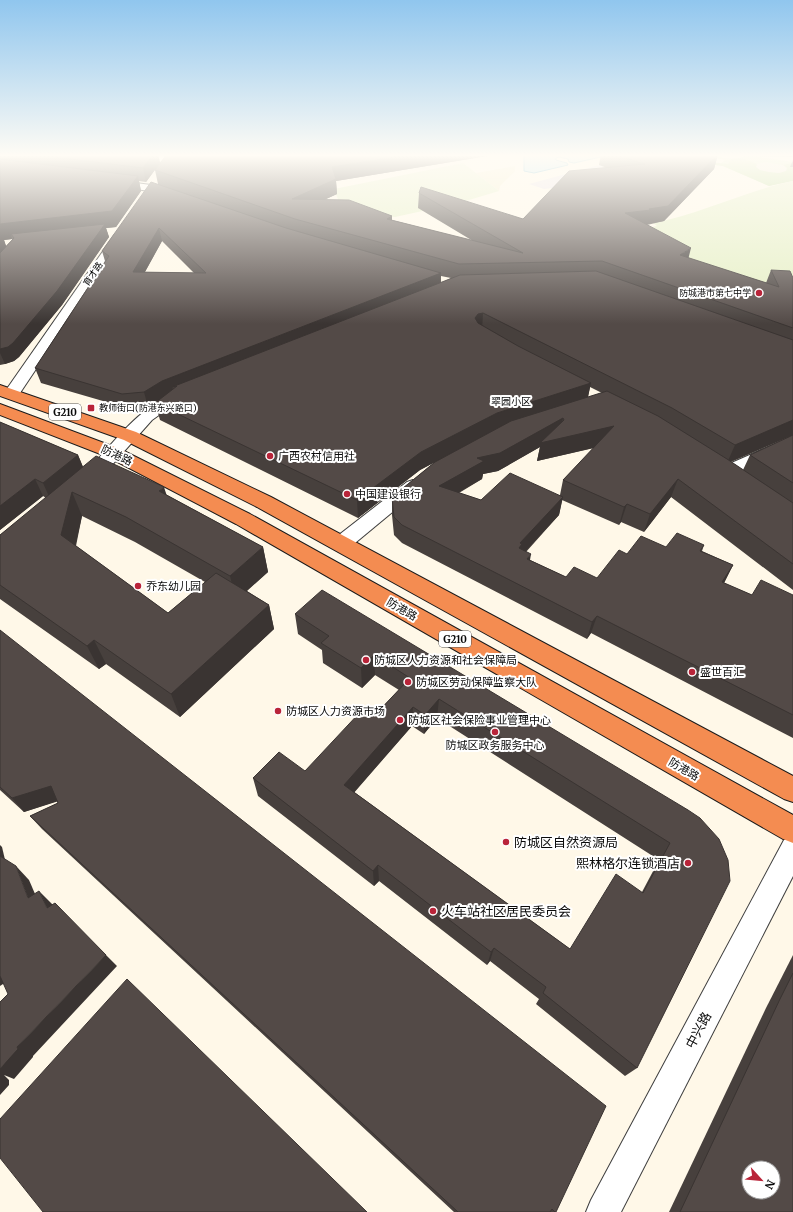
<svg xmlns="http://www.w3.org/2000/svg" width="793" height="1212" font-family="Merriweather,'Noto Sans SC',serif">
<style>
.industrial{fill:#e7deea}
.farmland{fill:#f4ecc9}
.green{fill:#d3e8b3}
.forest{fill:#b9d992}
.pitch{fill:#e5efc5}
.plaza{fill:#ede6d9}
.water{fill:#ade1f6;stroke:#349ecc}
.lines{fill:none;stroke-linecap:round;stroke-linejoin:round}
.street-casing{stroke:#3d3d3d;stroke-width:2}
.highway-casing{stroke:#1b1b1b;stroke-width:2}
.street{fill:#fff;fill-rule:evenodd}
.highway{fill:#f48c51;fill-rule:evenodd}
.wall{fill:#47403d;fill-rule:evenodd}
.shaded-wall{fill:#3a3432}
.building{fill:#534a47;stroke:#3a3432;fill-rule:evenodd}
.poi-dot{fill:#b92439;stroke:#fff;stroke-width:1.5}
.labels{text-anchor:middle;stroke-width:4;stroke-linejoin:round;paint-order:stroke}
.far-street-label{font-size:9px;fill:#0a0a0a;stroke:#fff}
.far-poi-label{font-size:9px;fill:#0a0a0a;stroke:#fff;text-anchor:end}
.far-neighbourhood-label{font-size:10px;fill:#0a0a0a;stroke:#fff}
.shield{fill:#fff;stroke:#545454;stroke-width:1}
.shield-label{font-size:10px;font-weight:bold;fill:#0a0a0a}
.street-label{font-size:11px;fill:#0a0a0a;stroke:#fff}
.poi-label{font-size:11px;fill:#0a0a0a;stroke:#fff;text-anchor:start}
.near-poi-label{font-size:13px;fill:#0a0a0a;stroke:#fff;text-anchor:start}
.near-street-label{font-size:13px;fill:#0a0a0a;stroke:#fff}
</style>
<rect width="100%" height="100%" fill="#fff8e8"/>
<!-- industrial -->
<polygon class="industrial" points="599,165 607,168 597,183 544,189 529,184"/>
<!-- farmland -->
<polygon class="farmland" points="515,166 515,171 500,186 499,191 476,173"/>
<!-- green -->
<path class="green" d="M712 155C725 158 735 161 748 155L793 162V180L769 186 723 166 701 163 702 161 720 164 725 160 707 156Z"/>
<!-- forest -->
<polygon class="forest" points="742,158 757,164 756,165 787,168 783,165 793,163 793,181 769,186 723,166 701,163 702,161 728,164 731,159"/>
<!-- pitch -->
<g class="pitch">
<polygon points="463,163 499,191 459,203 395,217 343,212 334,189"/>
<path d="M793 181V276L781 281 744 285 627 232 657 226 653 223C701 214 745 191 793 181Z"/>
</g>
<!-- plaza -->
<polygon class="plaza" points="765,162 783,165 787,168 786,171 779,173 769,172 760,170 756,167 757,164"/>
<!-- water -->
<polygon class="water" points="524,154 601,154 605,156 574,163 569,162 568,159 559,157 556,158 556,160 567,163 568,165 534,173 524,171"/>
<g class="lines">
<!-- street casing -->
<g class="street-casing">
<g id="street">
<path d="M120 154C132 154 167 152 175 160L170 163 125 157Z"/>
<polygon points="113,180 151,185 177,194 178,196 173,199 149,191 109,185 108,183 109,181"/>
<polygon points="119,233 123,234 125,236 20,393 17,396 12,398 7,396 4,393 115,234"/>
<path d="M181 391 186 393 189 396 186 399 176 403 152 420 95 484 89 485 83 484 80 480 83 476C109 448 143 401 181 391Z"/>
<polygon points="793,436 793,447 732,476 726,477 720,476 718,472 720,468"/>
<polygon points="413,480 419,482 422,486 419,490 349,548 342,549 335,548 333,543 335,538 407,482"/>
<polygon points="793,837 793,876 621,1212 586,1212 591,1200 784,840"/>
</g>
</g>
<!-- highway casing -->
<g class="highway-casing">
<g id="highway">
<polygon points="0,385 136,432 271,497 793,776 793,802 784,799 257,507 124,440 0,396"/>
<polygon points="0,404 120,449 250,514 793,815 793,843 783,839 236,524 108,457 0,415"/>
</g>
</g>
<!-- street -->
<use href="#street" class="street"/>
<!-- highway -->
<use href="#highway" class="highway"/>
</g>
<!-- wall -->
<g class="wall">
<path d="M0 154H167L165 155 158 154 160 163 146 182 139 181 141 191 116 227 106 228 109 237 62 305 19 357 14 361 5 364 0 365ZM12 239V240L6 246 4 240Z"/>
<path d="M167 154H488L487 156 336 181 337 194 324 200 392 216V220L473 241 418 208 419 193 523 219 607 168 599 165 601 154H718L714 169 664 221 647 225 688 258 766 283 771 270 793 278V435L731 462 743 470 750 455 793 435V590L671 497 644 532 621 522 619 525 562 500 559 515 526 552 530 560 566 577 597 578 627 554 666 547 704 545 702 551 733 565 724 583 752 595H793V738L591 633 587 639 402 543 394 535 392 515V497L435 462 420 470 358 518 160 420 155 403 158 401 148 407 127 408 41 383 35 368 105 261 102 251 158 184 155 170ZM162 241 194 273 145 272ZM441 276 451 278 441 283ZM590 387 602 393 588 397ZM540 447 537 461 594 448 563 480 560 495 481 500 459 493 482 479 483 474 498 471Z"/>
<polygon points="743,154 793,154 793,157 755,156"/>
<polygon points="793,160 793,167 790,167"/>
<path d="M0 422 78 455 83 467 167 495 263 547 268 572 247 591 269 605 274 629 180 717 106 664 99 669 0 599V535L46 498 43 496 0 530ZM82 516 135 542 205 582 168 613 76 546Z"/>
<path d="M295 614 688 810 637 1068 625 1076 536 1004 539 999 490 961 487 965 379 881 374 886 258 796 253 778 305 771 374 716 399 690 375 675 362 688 323 663 322 650 298 634ZM437 718 659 860 642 892 570 949 354 792 412 726 424 734Z"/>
<polygon points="0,630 556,1212 454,1212 42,829 30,816 58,803 57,801 24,812 0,790"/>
<polygon points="793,955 793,1212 669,1212 766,1008"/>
</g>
<!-- shaded-wall -->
<g class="shaded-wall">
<polygon points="153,154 158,154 160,163 146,182 143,168"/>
<polygon points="414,154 488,154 487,156 336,181 337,194 293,214 292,199 332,167"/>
<polygon points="718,154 714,169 664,221 647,224 647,226 625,213 649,209"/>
<polygon points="138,176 141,191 116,227 106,228 109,237 62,305 19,357 14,361 5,364 0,353 0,349 57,291 11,234 12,239 4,240 7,249 0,254 0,224"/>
<polygon points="392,216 392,232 387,219"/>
<polygon points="159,228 162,241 137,286 133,272"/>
<polygon points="691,248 687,264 680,255"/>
<polygon points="441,273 440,286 177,386 172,387 174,392 165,396 148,407 144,392 162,381"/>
<polygon points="483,313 482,331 475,318 478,314"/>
<polygon points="591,383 587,401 495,431 420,470 358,518 357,500 421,452 497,413"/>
<polygon points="563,418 559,436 614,426 610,444 537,461 540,447 498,471 483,474 482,479 438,504 439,486 477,458"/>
<polygon points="793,420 793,435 727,463 735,445"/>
<polygon points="78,455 85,472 51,501 43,483"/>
<polygon points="35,479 43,496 0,530 0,506"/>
<polygon points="678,479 671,497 644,532 650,514"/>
<polygon points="164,487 172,512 159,491"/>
<polygon points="72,492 82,516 72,560 61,535"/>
<polygon points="563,497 559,515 519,558 516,566 520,543"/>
<polygon points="627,504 621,522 619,525 624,507"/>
<polygon points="263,547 268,572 236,600 230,576"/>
<polygon points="531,554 528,572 527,559"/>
<polygon points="733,565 724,583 722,582"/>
<polygon points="269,605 274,629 180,717 171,694"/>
<polygon points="597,616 591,633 587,639 592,622"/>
<polygon points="94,640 106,664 99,669 87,646"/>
<polygon points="374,655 375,675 362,688 361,668"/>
<polygon points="439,699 437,718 424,734 425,715"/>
<polygon points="413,707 412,726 346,802 344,785"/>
<polygon points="51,786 62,800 24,812 12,798"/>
<polygon points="0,845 2,847 6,864 0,858"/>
<polygon points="378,865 379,881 374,886 373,871"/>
<polygon points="16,866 29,880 42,910 28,898"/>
<polygon points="39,891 52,904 59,920 47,908"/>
<polygon points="494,948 490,961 487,965 491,952"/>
<polygon points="106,955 117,966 33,1056 33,1057 14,1079 4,1075 9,1080 9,1085 0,1095 0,1069 17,1047"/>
<polygon points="0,970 12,978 0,986"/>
</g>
<!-- building -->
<g class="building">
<polygon points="30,154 153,154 143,168"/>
<polygon points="167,154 414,154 332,167 336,179 292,199 349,200 392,216 387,219 523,253 419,193 421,187 523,219 569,171 645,164 611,154 718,154 668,206 649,209 651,210 625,213 691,248 680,255 779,287 771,270 790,271 793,278 793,328 602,261 459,264 295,219 155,170"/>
<polygon points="0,159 138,176 112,211 0,224"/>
<path d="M151 182 286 228 441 273 162 381 144 392 122 394 35 368 109 256 102 251ZM159 228 206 273 133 272Z"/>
<polygon points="105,224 57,291 13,343 8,347 0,349 0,253 14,238 11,234"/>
<polygon points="596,271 793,340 793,420 735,445 672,408 483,313 478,314 475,318 478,323 518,346 591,383 497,413 421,452 357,500 155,403 177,386 172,387 460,275"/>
<polygon points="607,391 658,416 727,459 793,503 793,564 678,479 650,514 627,504 624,507 563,480 614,426 540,443 564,420 563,418 500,453 477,458 484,461 439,486 481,500 510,473 563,497 520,543 522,544 519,548 531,554 527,559 566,577 574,567 597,578 619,550 627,554 641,536 666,547 677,533 704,545 700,551 733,565 722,582 752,595 761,580 793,595 793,715 597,616 592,622 402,525 394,517 392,497 435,462 511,421"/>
<polygon points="0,422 78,455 43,483 35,479 0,506"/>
<polygon points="793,435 793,483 750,455"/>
<polygon points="96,456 164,487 159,491 263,547 230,576 126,517 72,492 61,535 168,613 216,573 269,605 171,694 94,640 87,646 0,585 0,535"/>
<path d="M322 590 688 810 700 818 719 839 728 860 730 881 637 1068 543 993 546 987 494 948 491 952 378 865 373 871 253 778 279 752 305 771 363 709 374 716 410 678 374 655 361 668 321 643 329 636 295 614ZM439 699 670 843 643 893 616 874 570 949 344 785 413 707 425 715Z"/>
<polygon points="0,630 606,1106 556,1212 555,1212 552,1209 550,1212 458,1212 30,816 58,803 51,786 12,798 0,787"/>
<polygon points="0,856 16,866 28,898 39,891 47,908 55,903 106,955 17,1047 18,1049 0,1069 0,1002 8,994 0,976"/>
<path d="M793 973V1212H680L780 999ZM749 1168H773V1192H749Z"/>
<polygon points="127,979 367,1212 43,1212 0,1158 0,1119"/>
</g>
<!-- sky -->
<linearGradient id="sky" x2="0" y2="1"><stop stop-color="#90c6ee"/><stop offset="0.48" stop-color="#fffcf5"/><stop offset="1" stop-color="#fffcf5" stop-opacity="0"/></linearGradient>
<rect width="793" height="324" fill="url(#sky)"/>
<!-- markers -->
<g class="poi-dot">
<circle cx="759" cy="293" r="4"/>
<rect x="87" y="404" width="8" height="8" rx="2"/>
<circle cx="270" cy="456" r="4"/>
<circle cx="347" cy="494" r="4"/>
<circle cx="138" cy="586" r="4"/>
<circle cx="366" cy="660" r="4"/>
<circle cx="692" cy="672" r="4"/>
<circle cx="408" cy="682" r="4"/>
<circle cx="278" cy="711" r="4"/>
<circle cx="400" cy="720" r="4"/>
<circle cx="495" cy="732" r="4"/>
<circle cx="506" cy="842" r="4"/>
<circle cx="688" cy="863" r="4"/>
<circle cx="433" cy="911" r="4"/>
</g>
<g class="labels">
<!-- far-street labels -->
<g class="far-street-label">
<text transform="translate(93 274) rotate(-56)" y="3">育才路</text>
</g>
<!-- far-poi labels -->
<g class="far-poi-label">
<text x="751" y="296">防城港市第七中学</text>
<text x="99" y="411" text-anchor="start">教师街口(防港东兴路口)</text>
</g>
<!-- far-neighbourhood labels -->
<g class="far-neighbourhood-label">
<text x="511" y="405">翠园小区</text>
</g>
<!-- shield labels -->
<g class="shield">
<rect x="49" y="404" width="32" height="16" rx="3"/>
<rect x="439" y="631" width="32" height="16" rx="3"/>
</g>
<g class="shield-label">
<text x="65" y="416">G210</text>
<text x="455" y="643">G210</text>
</g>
<!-- street labels -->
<g class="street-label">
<text transform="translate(117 455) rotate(25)" y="4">防港路</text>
<text transform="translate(402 609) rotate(30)" y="4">防港路</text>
<text transform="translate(684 769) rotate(30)" y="4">防港路</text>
</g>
<!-- poi labels -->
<g class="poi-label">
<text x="278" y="460">广西农村信用社</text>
<text x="355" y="498">中国建设银行</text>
<text x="146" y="590">乔东幼儿园</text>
<text x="374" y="664">防城区人力资源和社会保障局</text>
<text x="700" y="676">盛世百汇</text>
<text x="416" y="686">防城区劳动保障监察大队</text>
<text x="286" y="715">防城区人力资源市场</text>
<text x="408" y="724">防城区社会保险事业管理中心</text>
<text x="495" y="749" text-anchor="middle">防城区政务服务中心</text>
</g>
<!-- near-poi labels -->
<g class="near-poi-label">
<text x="514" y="847">防城区自然资源局</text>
<text x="680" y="868" text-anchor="end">熙林格尔连锁酒店</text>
<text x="441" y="916">火车站社区居民委员会</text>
</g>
<!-- near-street labels -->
<g class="near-street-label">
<text transform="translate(698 1030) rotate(-62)" y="5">中兴路</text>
</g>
</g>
<!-- north arrow -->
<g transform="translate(761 1180) rotate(117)"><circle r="19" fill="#ffffff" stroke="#9d9d9d"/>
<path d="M0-3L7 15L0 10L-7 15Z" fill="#b92439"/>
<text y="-6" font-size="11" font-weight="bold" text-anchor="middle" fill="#0a0a0a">N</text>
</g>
</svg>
